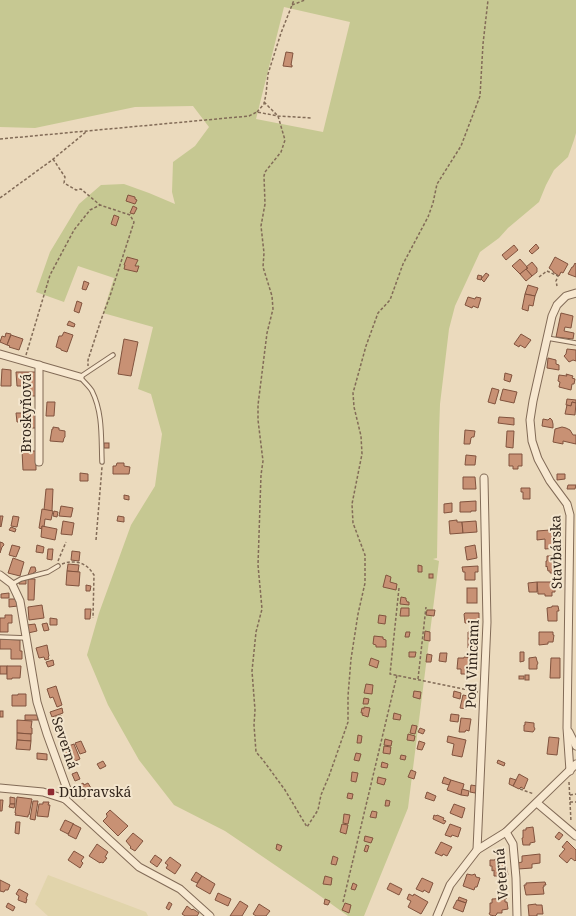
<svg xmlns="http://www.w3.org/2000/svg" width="576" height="916" font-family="'Noto Serif',serif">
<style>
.farmland{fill:#e1d4ab}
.green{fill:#c6c892;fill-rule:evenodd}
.building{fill:#c89174;stroke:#81533e}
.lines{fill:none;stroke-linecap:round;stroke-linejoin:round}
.service-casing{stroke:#826b57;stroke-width:5.5}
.minor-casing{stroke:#826b57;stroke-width:9}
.path{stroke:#826b57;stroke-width:1.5;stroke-dasharray:3 2;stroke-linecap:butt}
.service{stroke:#f7e8d0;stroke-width:3.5}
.minor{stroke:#f7e8d0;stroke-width:7}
.poi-dot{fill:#8f2a32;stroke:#f3e5cd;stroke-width:1.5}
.labels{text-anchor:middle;stroke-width:4;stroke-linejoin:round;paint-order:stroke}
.street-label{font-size:14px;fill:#32251b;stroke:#f3e5cd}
.poi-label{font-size:14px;fill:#32251b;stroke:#f3e5cd;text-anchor:start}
</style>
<rect width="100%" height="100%" fill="#ebdabd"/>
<!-- farmland -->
<polygon class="farmland" points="48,875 146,912 148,916 48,916 35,904"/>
<!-- green -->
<path class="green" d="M0 0H576V133L574 140 568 157 554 170 546 185 539 202 508 228 499 238 480 252 455 306 449 329 440 404 439 433 437 558 433 559 439 561 408 808 364 916H348L316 893 225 831 174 805 139 760 108 705 87 655 99 613 131 525 155 486 162 434 151 394 138 389 153 327 103 313 114 278 78 266 64 302 36 292 50 252 79 204 101 185 124 184 149 193 175 204 172 192 173 162 195 146 209 127 193 106 135 107 35 128 0 127ZM284 7 350 22 323 132 256 119Z"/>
<!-- building -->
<g class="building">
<polygon points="286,52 293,53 291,65 292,65 292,67 283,66"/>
<polygon points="128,195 135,197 135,199 137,200 135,204 126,201"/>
<polygon points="133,206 137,208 134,214 130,213"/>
<polygon points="114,215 119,217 116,226 111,224"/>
<polygon points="536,244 539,248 532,254 529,251"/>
<polygon points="514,245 518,250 506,260 502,255"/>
<polygon points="127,257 138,260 135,266 139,266 137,272 124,269 125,265 124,265"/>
<polygon points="555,257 568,264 563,273 561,272 559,276 553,272 553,271 549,268"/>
<polygon points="520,259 528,268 520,274 512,266"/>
<polygon points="532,262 537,268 537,272 532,276 526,269 528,268 526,267"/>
<polygon points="575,263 576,264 576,277 568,274 572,267 573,267"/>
<polygon points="526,269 532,276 526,281 520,274"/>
<polygon points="486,273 489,275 484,282 481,279"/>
<polygon points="478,275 482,276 481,280 477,279"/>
<polygon points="84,281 89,283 86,290 82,289"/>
<polygon points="528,285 538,288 535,296 525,294"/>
<polygon points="525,294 535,296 533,306 529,305 528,311 522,309"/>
<polygon points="468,297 475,299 476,297 481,298 478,308 473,306 472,308 465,305"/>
<polygon points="77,301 82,303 79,313 74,311"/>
<polygon points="561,313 573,316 571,328 565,327 564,331 574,333 573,339 556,337"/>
<polygon points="69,321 75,324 74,327 67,325"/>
<polygon points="64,332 73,335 67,352 61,350 61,349 56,347 59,336 62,336"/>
<polygon points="6,333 11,334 7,345 0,342 2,336 5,337"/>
<polygon points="521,334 531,340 525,348 520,345 519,347 514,344"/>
<polygon points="11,335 23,339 19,350 9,347 10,346 7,345"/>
<polygon points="124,339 138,342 131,376 118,374"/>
<polygon points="567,349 576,350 576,361 573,360 569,362 564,356 566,354"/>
<polygon points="548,358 556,360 556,364 559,365 559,370 547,368"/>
<polygon points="2,369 11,370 11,386 1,386"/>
<polygon points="16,372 36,372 36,396 25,396 25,386 17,386"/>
<polygon points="505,373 512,375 510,382 504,380"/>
<polygon points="566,374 573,376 572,378 575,379 574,384 572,384 571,390 559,387 560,382 558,381 559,375 567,376"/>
<polygon points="492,388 499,390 495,404 488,402"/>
<polygon points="503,389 517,392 514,403 500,400"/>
<polygon points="567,399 576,400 576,403 572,402 571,406 566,405"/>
<polygon points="47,402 55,402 54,416 46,416"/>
<polygon points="572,402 576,403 575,415 565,414 567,405 571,406"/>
<polygon points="16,413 36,413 36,428 25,428 25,422 17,422"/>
<polygon points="499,417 514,418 514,425 498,423"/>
<polygon points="550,418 552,420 553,424 553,428 542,426 543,419 548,420"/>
<polygon points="53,427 59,428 59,430 65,431 65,437 64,438 63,442 50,441 52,429 53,429"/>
<polygon points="562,427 566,428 570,430 573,435 576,435 576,444 563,441 563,444 553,442 555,429"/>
<polygon points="465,430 475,431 474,437 472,437 471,438 470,444 464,444"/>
<polygon points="507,431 514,431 513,448 506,447"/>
<rect x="104" y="443" width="5" height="5"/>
<polygon points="22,451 36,451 36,470 23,470"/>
<polygon points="509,454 522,454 522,466 518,466 518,469 513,469 513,466 509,466"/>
<polygon points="466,455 476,456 475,465 465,465"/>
<polygon points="117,463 124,463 124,466 130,467 129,474 113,474 113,466 116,466"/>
<polygon points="80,473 88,474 88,481 80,481"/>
<polygon points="557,474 565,474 565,479 557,480"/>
<polygon points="463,477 475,477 476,489 463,489"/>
<polygon points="568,485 576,485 575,489 567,489"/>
<polygon points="521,488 530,488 530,499 523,499 523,492 521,492"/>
<polygon points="46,489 53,489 52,511 44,510"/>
<polygon points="124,495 129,496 129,500 124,499"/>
<polygon points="476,501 476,511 471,511 471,512 460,512 460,502"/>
<polygon points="452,503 452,512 444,513 444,504"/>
<polygon points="61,506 73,508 71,517 59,516"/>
<polygon points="42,509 53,511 51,520 45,519 44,527 42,526 42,529 39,528"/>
<polygon points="54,511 58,512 57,517 53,516"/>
<polygon points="0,516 3,516 1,527 0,526"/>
<polygon points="13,516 19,517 17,527 11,526"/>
<polygon points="118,516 124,517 124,522 117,521"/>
<polygon points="457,520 457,522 462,522 463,533 450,534 449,521"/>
<polygon points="63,521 74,523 72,535 61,534"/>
<polygon points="476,521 477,532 463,533 462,522"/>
<polygon points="42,526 57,529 55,540 41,537"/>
<polygon points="11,527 16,529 15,532 9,530"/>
<polygon points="550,530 550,532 556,532 557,548 545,549 545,539 537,540 537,531"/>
<polygon points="0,542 3,543 4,545 2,547 0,553"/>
<polygon points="12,545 20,547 16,557 9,555"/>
<polygon points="37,545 44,547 43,553 36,552"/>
<polygon points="475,545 477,558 467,560 465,547"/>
<polygon points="48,549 53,549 52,560 47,559"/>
<polygon points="72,551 80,552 79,561 71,560"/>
<polygon points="547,556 556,556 556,560 558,560 558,566 557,566 557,571 554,571 554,573 550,573 550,571 548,571 547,566 546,567 546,561 547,561"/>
<polygon points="13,558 24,562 20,576 8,573"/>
<polygon points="68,564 79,565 78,572 67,571"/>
<polygon points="418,565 422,566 422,572 418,572"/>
<polygon points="478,566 478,572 475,572 475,580 465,580 465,572 463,572 462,567"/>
<polygon points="31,567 35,567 36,571 32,574 28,575"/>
<polygon points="67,571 80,572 79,586 66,585"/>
<rect x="429" y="574" width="4" height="4"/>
<polygon points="386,575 391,577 390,582 397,584 396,590 383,587"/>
<polygon points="28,579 35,579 34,600 28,600"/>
<polygon points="21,580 26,580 26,584 19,584 19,581"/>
<polygon points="537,582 555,582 555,592 552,592 552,596 545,596 545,594 538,594"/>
<polygon points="537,582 537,592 529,592 528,583"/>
<polygon points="86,585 91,586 90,591 86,591"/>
<rect x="467" y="588" width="10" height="15"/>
<polygon points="9,593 9,598 1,598 1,594"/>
<polygon points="401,597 406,598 406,600 407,601 407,602 409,602 409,605 400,604"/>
<polygon points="9,599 15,599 18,606 9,607"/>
<polygon points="42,605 44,618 29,620 28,607"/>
<polygon points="552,606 558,606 559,611 557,611 557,621 548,621 547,608 552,607"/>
<polygon points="401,608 409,608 409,616 400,616"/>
<polygon points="85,609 91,609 90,619 85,619"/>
<polygon points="427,610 435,610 434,616 426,615"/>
<polygon points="465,613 479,613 479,623 465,623 464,614"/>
<polygon points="5,615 12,615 12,623 8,623 8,632 0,632 0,618 5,618"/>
<polygon points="379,615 386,616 385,624 378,623"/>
<polygon points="50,618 57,619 57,625 50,625"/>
<polygon points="47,623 49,630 44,631 42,624"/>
<polygon points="35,624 37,631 28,633 27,625"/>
<polygon points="425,631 430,632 430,641 424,640"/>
<polygon points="406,632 410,632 409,637 405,637"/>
<polygon points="468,632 478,632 477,648 468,648"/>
<polygon points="539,632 553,632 553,635 554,635 553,642 548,642 548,644 539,645"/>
<polygon points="374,636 383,637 383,639 386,640 386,647 376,647 376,645 373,644"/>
<polygon points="0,639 20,640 20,651 22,651 22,659 11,659 11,649 0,649"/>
<polygon points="47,645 49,656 48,657 49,659 45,660 44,657 39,658 36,648"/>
<polygon points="409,652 416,652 415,657 409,657"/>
<polygon points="520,652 524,652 524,661 520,662"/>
<polygon points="440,653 447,653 446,662 439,661"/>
<polygon points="427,654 432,655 431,662 426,662"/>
<polygon points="464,657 473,658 473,666 468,666 468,674 461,674 461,669 457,669 458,658 464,658"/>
<polygon points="536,657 537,661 538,663 537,665 537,669 529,669 529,658"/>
<polygon points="371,658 379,661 377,668 369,665"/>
<polygon points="551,658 560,658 560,678 550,678"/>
<polygon points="53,660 54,665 48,667 46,662"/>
<rect x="0" y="666" width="7" height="8"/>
<polygon points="7,666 21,666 20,678 12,678 12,679 7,679"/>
<rect x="525" y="675" width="4" height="5"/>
<rect x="519" y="676" width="5" height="3"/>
<polygon points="366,684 373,685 372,694 364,693"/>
<polygon points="56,686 62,705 57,707 53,697 50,698 47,689"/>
<polygon points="414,691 421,692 420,699 413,697"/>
<polygon points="454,691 461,693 460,699 453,697"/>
<polygon points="18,694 26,694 26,706 12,706 12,695 18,695"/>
<polygon points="463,695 473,697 471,707 467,707 467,709 460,708"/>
<polygon points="364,698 369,699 368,704 363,704"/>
<polygon points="364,707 370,708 368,717 362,715 363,713 361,713 362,708 364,709"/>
<polygon points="62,708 63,713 52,717 50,712"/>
<rect x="0" y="711" width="3" height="6"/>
<polygon points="394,713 401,715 400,720 393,719"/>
<polygon points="451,714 459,715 458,722 450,721"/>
<polygon points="25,715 37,715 38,720 25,720"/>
<polygon points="61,715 62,719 54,721 53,718"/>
<polygon points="461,718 471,719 469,731 466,730 465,732 459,732"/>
<polygon points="17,720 32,721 31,728 32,728 32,734 17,733"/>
<polygon points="525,722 534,723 534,727 535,729 533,732 524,731 524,725 525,725"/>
<polygon points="412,725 417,726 415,734 410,733"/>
<polygon points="420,728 425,730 423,734 418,732"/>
<polygon points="17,733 31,734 31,741 17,740"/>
<polygon points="408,734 415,736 414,741 407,740"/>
<polygon points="358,735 362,736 361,743 357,743"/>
<polygon points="448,736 466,740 462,757 452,755 454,744 447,742"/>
<polygon points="549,737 559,738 557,755 547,754"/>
<polygon points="385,739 392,741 391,746 384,745"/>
<polygon points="17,740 31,741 30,750 16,749"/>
<polygon points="81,741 86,752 80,754 75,743"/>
<polygon points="419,741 425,743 422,750 417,749"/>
<polygon points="74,744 80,759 70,763 68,758 67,758 63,748"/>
<polygon points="384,746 391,747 390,754 383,753"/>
<polygon points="37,753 47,754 47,760 37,759"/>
<polygon points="356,753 361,754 359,761 354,760"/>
<polygon points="401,755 406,756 405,760 400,759"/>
<polygon points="498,760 505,763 504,766 497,763"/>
<polygon points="103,761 106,766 100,769 97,764"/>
<polygon points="382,762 388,764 387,768 381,767"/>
<polygon points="411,770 416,772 414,779 408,777"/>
<polygon points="77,772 80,779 75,781 72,774"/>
<polygon points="352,772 358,773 356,782 351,781"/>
<polygon points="519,774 528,779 524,789 521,787 519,789 513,786"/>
<polygon points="378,777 386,779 384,785 377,783"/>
<polygon points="444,777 451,780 449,785 442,783"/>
<polygon points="510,778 516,780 513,786 509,784"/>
<polygon points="451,780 464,784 461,795 447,790"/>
<polygon points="83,783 84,785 88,783 94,793 84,799 77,789 81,787 80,785"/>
<polygon points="471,785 477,786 475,793 470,792"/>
<polygon points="462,789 469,791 468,796 461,795"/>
<polygon points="427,792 436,796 434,801 425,798"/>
<polygon points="348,793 353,794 352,799 347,798"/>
<polygon points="10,797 15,798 15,804 10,804"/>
<polygon points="17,797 32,799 29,815 28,815 28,817 15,815 16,813 15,813"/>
<polygon points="0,800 3,800 2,811 0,811"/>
<polygon points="386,800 390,801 389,806 385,806"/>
<polygon points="33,801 38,801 35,820 30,819"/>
<polygon points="43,802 49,802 48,805 50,805 48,817 37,816 39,804 43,804"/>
<polygon points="10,804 15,804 14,808 9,807"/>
<polygon points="454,804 465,808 462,818 450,813"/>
<polygon points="110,810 128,826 118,836 103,821 107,817 107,815 106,814"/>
<polygon points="372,811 377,812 376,818 370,817"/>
<polygon points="344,814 350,815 348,824 343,823"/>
<polygon points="434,815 436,816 437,815 444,818 443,820 446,821 444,824 433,819"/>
<polygon points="65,820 74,824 68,834 60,830"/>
<polygon points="16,822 20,822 19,834 15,833"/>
<polygon points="73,824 81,828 76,839 68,835"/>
<polygon points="342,824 348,825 346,834 340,832"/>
<polygon points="450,824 461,828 458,837 452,835 451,837 445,835"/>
<polygon points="533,827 535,842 530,843 530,845 523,845 522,838 523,838 523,830 526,830 526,828"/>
<polygon points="559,832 563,835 559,840 555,837"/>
<polygon points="133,833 143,841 135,851 130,848 131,847 126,841"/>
<polygon points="365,836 373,838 371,843 364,841"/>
<polygon points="567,841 576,850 576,860 575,861 571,858 567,863 559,856 565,849 562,847"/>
<polygon points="441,842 452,847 447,856 443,854 442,856 435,853"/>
<polygon points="97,844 108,852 105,857 107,858 103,863 101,862 100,863 89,856"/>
<polygon points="277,844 282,846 280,851 276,849"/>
<polygon points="366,845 369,846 367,852 364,851"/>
<polygon points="74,851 84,857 81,861 83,863 80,868 68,860"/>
<polygon points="540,854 540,863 532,864 532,868 518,869 518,863 522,862 522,856"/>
<polygon points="155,855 162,860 157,867 150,862"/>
<polygon points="333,856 338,858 336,865 331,864"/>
<polygon points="170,857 181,865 175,874 166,868 168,865 165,863"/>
<polygon points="495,859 500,861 503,860 504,863 506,864 508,875 505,875 503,878 500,876 494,876 494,870 492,871 492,866 490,866 490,860 495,860"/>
<polygon points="196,872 202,876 197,883 191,880"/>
<polygon points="467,874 472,875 475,874 476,877 480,878 477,887 475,887 474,890 463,886"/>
<polygon points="202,876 215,884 210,894 196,886"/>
<polygon points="325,876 332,878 331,885 323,884"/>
<polygon points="422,878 433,883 429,893 424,890 423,892 416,889"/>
<polygon points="0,880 10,885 8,890 5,890 4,892 0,891"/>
<polygon points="545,882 546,885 544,885 544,887 543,887 544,894 526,895 524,885 526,885 526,883"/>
<polygon points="353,883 357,885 355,890 351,889"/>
<polygon points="390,883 402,889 399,895 387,889"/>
<polygon points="19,889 28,894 26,899 27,899 26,903 18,900 19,896 16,894"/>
<polygon points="218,893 231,899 228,906 215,900"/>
<polygon points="409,894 413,896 414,894 428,902 421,914 408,907 411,901 407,899"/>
<polygon points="459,897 467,900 466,903 458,900"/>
<polygon points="505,898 505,902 507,902 508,909 502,910 502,913 497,913 497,914 495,916 490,915 489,913 490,913 490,903 492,903 492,899 507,898"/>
<polygon points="325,899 330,901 328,905 324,904"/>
<polygon points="457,900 466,903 463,912 453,908"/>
<polygon points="240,901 248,906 242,916 230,916"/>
<polygon points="169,902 172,904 169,910 166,908"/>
<polygon points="8,903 15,907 13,911 6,907"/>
<polygon points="345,903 351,905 349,913 342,910"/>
<polygon points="259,904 270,911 266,916 256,916 253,914"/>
<polygon points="536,904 536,905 542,905 543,914 537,914 537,916 529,916 528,905"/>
<polygon points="187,906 192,910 193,909 199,913 197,916 185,916 182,914"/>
</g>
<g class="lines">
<!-- service casing -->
<g class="service-casing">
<g id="service">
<polyline points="547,338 576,343"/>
<path d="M102 462C101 438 103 413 92 391 89 386 84 382 80 377L113 355"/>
<polyline points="12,584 21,579 48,572 58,566"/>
<polyline points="0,637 27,638"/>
</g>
</g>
<!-- minor casing -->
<g class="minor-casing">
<g id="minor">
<polyline points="0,354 80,377"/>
<polyline points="39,365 39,462"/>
<polyline points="0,575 12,584 20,601 37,702 47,734 67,789 65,799"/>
<polyline points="569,732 576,746"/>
<polyline points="570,771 567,728 570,515 567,504 550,481 538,459 532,441 530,420 533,401 552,316 557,305 566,296 576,293"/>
<polyline points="0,788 43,792 65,799 139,867 180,889 210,916"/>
<polyline points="537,803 576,836"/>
<polyline points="506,832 513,844 516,878 517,916"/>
<polyline points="477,850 487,622 484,478"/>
<polyline points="437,916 450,885 477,850 506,832 576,764"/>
</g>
</g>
<!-- path -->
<g class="path">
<polyline points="292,5 305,0"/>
<polyline points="264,102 278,116 285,140 281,152 265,172 264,176 265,204 261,226 264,253 263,267 272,296 273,309 267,333 258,405 258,420 263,461 261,475 258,565 262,609 256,632 252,671 255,710 254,725 256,752 263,760 285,790 307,827 318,810 321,795 329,776 348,722 348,696 351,659 358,614 365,583 365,555 353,523 352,504 362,454 361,436 354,407 353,393 366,346 378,313 390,300 403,264 428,217 433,203 437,184 461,146 480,96 483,44 488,0"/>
<polyline points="257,112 264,104 266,94 268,74 281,33 294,0"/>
<polyline points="0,139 249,116 257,112 278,116 312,118"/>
<polyline points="53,159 65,177 64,183 76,190 81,189 100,205"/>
<polyline points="0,198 52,160 86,132"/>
<polyline points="539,277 547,271 558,276 556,281 557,286"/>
<polyline points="26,355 50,275 74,230 90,210 100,205 130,215 134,222 110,296 101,320 88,360 88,366"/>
<polyline points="96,540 102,467"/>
<polyline points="58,561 66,542"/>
<path d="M62 564C76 559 87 563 94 575L93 618"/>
<polyline points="399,588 390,674 478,692"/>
<polyline points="418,679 426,607"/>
<polyline points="569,782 571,822"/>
<polyline points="520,789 534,794"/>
<polyline points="570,795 576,794"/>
<polyline points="570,802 576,802"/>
<polyline points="343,902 397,675"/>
</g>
<!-- service -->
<use href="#service" class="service"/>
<!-- minor -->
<use href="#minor" class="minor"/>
</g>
<!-- markers -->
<rect class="poi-dot" x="47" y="788" width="8" height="8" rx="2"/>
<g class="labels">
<!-- street labels -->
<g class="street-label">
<text transform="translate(26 413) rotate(-90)" y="5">Broskyňová</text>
<text transform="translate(556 552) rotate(-91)" y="5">Stavbárska</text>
<text transform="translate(472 664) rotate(-88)" y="5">Pod Vinicami</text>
<text transform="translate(65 743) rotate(71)" y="5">Severná</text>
<text transform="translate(501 874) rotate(-95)" y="5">Veterná</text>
</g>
<!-- poi labels -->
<g class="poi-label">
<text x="59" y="797">Dúbravská</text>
</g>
</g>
</svg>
